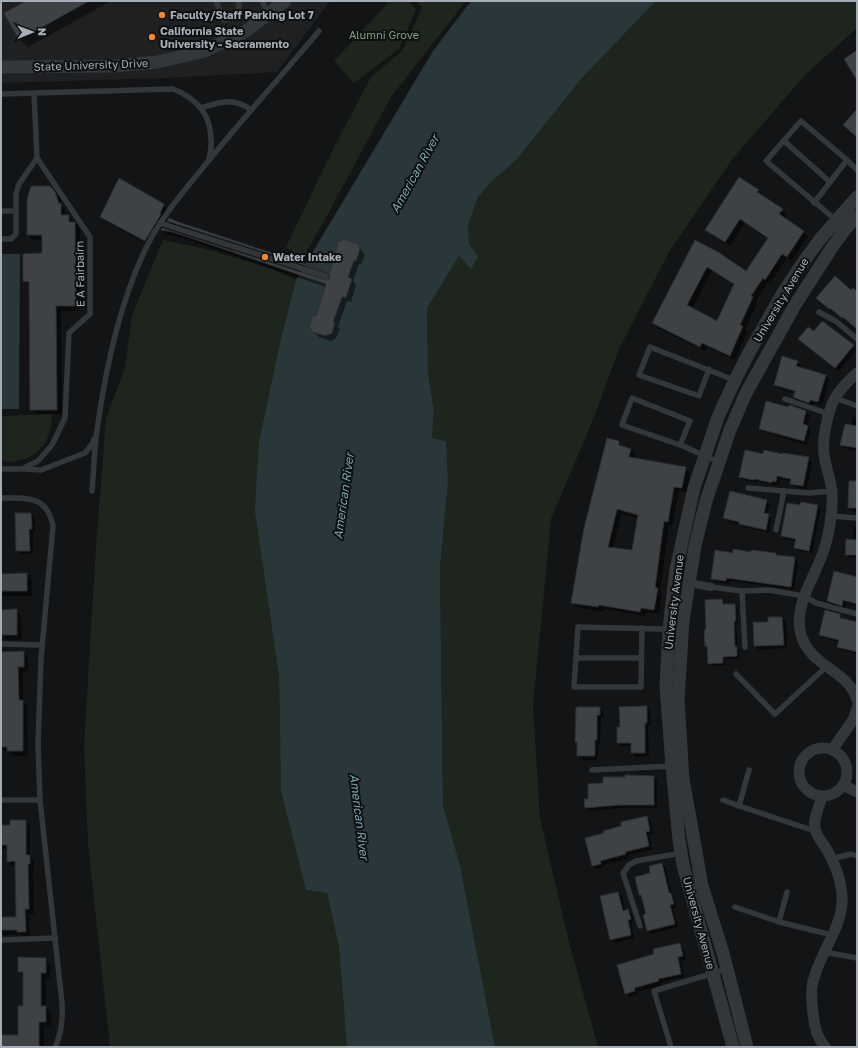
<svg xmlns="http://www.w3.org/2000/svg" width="858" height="1048" font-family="'Golos Text',sans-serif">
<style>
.built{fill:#1f2022}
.green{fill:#1e251d}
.water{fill:#29363a}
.shadow{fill:#0007;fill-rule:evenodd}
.building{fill:#3f4245;stroke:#2d2e31;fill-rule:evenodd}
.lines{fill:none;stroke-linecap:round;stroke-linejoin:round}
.service{stroke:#34373a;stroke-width:5.5}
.pedestrian{stroke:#34373a;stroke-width:8}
.minor{stroke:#34373a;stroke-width:11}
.tertiary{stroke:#34373a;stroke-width:13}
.poi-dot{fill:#f98528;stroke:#0e0f10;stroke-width:1.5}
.labels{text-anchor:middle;stroke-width:4;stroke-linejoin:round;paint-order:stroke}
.poi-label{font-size:11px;font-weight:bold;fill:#a5aeb6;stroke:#0e0f10;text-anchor:start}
.park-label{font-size:11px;fill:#81a27b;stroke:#0e0f10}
.street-label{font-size:11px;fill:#a5aeb6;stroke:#0e0f10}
.water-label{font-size:12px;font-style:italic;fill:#7aa5b3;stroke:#0e0f10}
</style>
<rect width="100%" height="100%" fill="#131415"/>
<!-- built -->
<polygon class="built" points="1,1 330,1 277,72 165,78 1,83"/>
<!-- green -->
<g class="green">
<polygon points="390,1 408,1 416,10 399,49 354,83 334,61"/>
<polygon points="416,1 466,1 391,97 322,225 302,259 286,247 335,145 371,77 402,51 422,8"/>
<polygon points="656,1 857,1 857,28 806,74 734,157 669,252 619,349 594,417 551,519 533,706 540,818 568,938 598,1047 495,1047 460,865 443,805 440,569 448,482 446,441 432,438 434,411 428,373 427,308 459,256 469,244 468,225 478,197 582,78"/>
<polygon points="163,240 210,250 272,269 296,280 281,338 259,441 279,676 281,791 306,890 327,893 339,947 347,1047 110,1047 88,844 84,745 96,547 106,418 125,368 132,315"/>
<path d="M52 414C52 445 35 461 6 462L2 459V416Z"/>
</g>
<!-- water -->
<g class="water">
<polygon points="471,1 656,1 582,78 516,160 492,181 478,197 468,225 469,244 478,256 471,269 459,256 427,308 428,373 434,411 432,438 446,441 448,482 440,569 443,805 460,865 495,1047 347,1047 339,947 327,893 306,890 281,791 279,676 255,511 259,441 281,338 296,280 433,51"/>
<polygon points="1,254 20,254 19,409 1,409"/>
</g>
<!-- shadow -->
<g class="shadow">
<polygon points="28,1 111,1 28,47 20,40 5,14"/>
<polygon points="50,187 55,192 60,198 62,206 65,209 65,216 69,216 80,228 80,311 61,311 62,414 36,414 31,409 29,286 24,281 43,254 43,240 33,240 28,234"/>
<path d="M758 190 763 195 762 196 787 215 784 219 808 236 792 261 787 258 770 284 768 282 756 301 757 303 745 330 747 332 735 360 707 347 705 351 658 328 653 323 695 242 746 272 768 239 745 222 730 246 711 234 707 230ZM712 271 735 285 717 322 692 309Z"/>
<polygon points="163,205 168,210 166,220 150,245 106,222 101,217"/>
<polygon points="168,221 331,274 357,245 362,250 365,255 361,265 359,264 353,281 356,285 351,302 347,301 338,327 340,329 336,338 331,341 319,337 313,331 326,287 180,237 167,235 162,230 325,281 329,280 331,276 173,226"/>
<polygon points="823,322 857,349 839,371 802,342 814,333"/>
<polygon points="797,362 801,365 800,368 825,376 829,379 822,405 813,403 812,406 798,401 794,397 795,393 778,388 775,384"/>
<polygon points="791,407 806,412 810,415 807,426 811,430 807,445 764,432 760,428"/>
<polygon points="853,417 857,417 857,451 845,448 841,444 851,426"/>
<path d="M619 442 623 447 631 449 635 454 634 459 685 468 690 473 687 492 679 491 672 526 669 525 660 591 662 594 659 614 646 612 645 616 603 609V612L577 607 572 603ZM621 513 638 518 633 551 613 548Z"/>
<polygon points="764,455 808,458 812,462 807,489 795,487 791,483 792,481 780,479 779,485 776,484 775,486 758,481 757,483 744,480 740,477"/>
<polygon points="857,482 857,512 853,511 849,508"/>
<polygon points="766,501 770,504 767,514 772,518 769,533 743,527 740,525 727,521 724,518"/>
<polygon points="818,506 821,509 812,553 799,551 795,548 797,541 785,539 782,535"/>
<polygon points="31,514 35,518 35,532 33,532 33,554 20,554 17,550"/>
<polygon points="854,526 857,526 857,558 849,558 846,554 853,541"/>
<polygon points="752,553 775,554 777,556 794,558 798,562 794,590 730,581 729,584 715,582 712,578"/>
<polygon points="27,574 32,579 32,596 1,596 1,575"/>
<polygon points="857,578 857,606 847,603 845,609 832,605 828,601"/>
<polygon points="722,600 725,603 725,605 735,605 738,608 738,624 736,624 738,649 739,650 740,658 725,659 726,665 712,666 709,663 708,647 706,645 707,631"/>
<polygon points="16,610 21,615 22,640 8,640 3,636 1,636 1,611"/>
<polygon points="839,615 842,620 857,623 857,654 842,650 838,647 840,642 823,638 820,635"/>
<polygon points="782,618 786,622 787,648 759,650 755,646 769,623"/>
<polygon points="23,652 28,657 28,671 23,672 23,702 27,706 28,756 13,756 8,751 1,751 1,653"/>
<polygon points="647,707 650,711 651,726 648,726 649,756 635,757 632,753 632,746 622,746 618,743 621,728"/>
<polygon points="600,708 603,712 603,718 601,718 600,743 598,743 598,760 581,760 578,756 578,743 576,742"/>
<polygon points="654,777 657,780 657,808 623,808 589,811 586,808"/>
<polygon points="647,817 651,821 653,834 649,835 652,850 628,855 629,858 604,865 604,867 596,869 593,866 605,833"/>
<polygon points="25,821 30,825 30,856 34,860 34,868 33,868 34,914 29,914 30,936 23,936 20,934 4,935 1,932 1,918 17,918 16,866 12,866 8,861 8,849 1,849 1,826 11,826"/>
<polygon points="662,864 666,868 672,895 674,897 676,908 673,909 678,927 651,934 648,931 647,915 643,897 640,895 652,874"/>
<polygon points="618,893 622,896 625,911 628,910 632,914 634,922 631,923 634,938 615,943 611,940"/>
<polygon points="679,944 683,948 686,960 681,961 684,977 661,982 662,985 637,992 638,994 629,997 626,993 655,954"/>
<polygon points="45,959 51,964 50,978 46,978 46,1007 51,1012 51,1027 44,1027 44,1047 1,1047 1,1036 19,1036 24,1007 24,977 19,971"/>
</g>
<!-- building -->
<g class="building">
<polygon points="26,1 89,1 19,40 4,13"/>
<polygon points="857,50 857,80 844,59"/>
<polygon points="857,109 857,137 843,125"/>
<path d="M739 177 759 190 757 192 783 209 779 214 804 231 787 257 782 254 765 280 763 278 751 296 753 297 740 325 743 326 730 356 702 343 700 347 652 323 695 240 718 252 746 271 768 238 740 219 725 242 705 230ZM707 267 734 284 717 321 687 305Z"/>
<polygon points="119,178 164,204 160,214 161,214 145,241 100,217"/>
<polygon points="31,186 50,186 55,192 59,204 61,203 61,215 69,215 69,222 75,222 76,306 56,306 57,410 30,410 29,282 23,281 23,254 42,253 42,235 27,235 27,200"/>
<polygon points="169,218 178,222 330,272 336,255 335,253 338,242 344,239 358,244 360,249 356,261 354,260 348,277 352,279 346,297 342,297 333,322 335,323 332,333 326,336 312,332 309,326 313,315 316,316 326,284 174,232 161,230 162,228 325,280 327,280 330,278 329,273 167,221"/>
<polygon points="835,276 851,290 853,288 857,291 857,329 843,317 842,318 830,308 829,309 816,298"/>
<polygon points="822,321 854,345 835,368 798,339 808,327 814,331"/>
<polygon points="782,356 798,361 796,366 826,375 818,402 810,400 809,403 793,397 795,391 774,385"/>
<polygon points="766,401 788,407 790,405 806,411 803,424 808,426 804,441 759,429"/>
<polygon points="845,424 857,426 857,448 840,445"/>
<path d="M607 438 619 441V445L631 449 629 457 686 467 682 488 674 487 668 522 664 521 655 588H658L654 610 641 608 640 612 599 605 598 607 571 603 584 528ZM617 509 638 515 632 550 608 547Z"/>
<polygon points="745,450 763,454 764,450 782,454 783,453 809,457 803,486 790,484 791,479 777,476 776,482 772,481 772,483 755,479 754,480 739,477"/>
<polygon points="849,481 857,481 857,508 848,508"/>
<polygon points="730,491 767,500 764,513 769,514 766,530 739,524 739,522 723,518"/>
<polygon points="801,502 818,505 809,551 794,548 796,539 781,536 787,503 800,505"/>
<polygon points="15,513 31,513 32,529 29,529 30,551 16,551"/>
<polygon points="846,539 857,540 857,555 845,555"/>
<polygon points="733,549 751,552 751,550 776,553 776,555 795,557 791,587 727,578 726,581 711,579 715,550 733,553"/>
<polygon points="834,571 857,577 857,604 843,600 842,606 827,601"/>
<polygon points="27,573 27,591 1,591 1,574"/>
<polygon points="722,599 723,604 735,604 736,621 734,621 735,647 737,646 737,656 723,657 723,663 708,664 707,646 705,646 704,630 706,630 705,600"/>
<polygon points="17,609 17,635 1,635 1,610"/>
<polygon points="825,610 840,614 840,618 857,622 857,652 837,647 839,640 819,635"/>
<polygon points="768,617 782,617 784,645 754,646 753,622 768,622"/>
<polygon points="24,651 24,667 18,667 19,700 23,700 23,751 7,751 7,747 1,747 1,652"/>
<polygon points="647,706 647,723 645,723 645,753 631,753 631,743 617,743 617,727 620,727 619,707"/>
<polygon points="576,707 600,707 600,715 597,715 597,740 595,740 595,756 577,756 577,742 575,742"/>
<polygon points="625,775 654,776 654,805 619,805 585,808 584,799 588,799 588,784 603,783 603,777 625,777"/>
<polygon points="647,816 650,831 646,832 649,846 625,852 626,854 600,861 601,864 592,866 585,838 604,833 603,831 621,826 621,822"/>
<polygon points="10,820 26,820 26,855 30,855 30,864 28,864 29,909 25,909 26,932 17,932 17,930 1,930 1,917 16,917 15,861 7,862 7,845 1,845 1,825 10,825"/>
<polygon points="662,863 669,893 671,893 674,904 670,905 675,924 647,931 643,915 646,914 641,895 639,895 635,877 650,873 649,866"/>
<polygon points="618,892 623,911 628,909 631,919 628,920 631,935 610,940 600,896"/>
<polygon points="680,943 683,956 678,957 681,974 658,979 659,981 634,988 635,991 625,994 617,965 654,954 653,949"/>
<polygon points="18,957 46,958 46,973 41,973 41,1006 46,1006 46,1022 39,1022 39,1047 1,1047 1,1035 18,1035 18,1006 23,1006 23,972 18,972"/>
</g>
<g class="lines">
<!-- service -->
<g class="service">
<path d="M216 1 223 20C234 19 242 12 238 1"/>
<polyline points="262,1 268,13"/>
<path d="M1 94 173 89C196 98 211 114 211 140 212 146 210 153 209 159"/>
<path d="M201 108C220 102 234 97 251 110"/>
<polyline points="784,141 830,182"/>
<polyline points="847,160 857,170"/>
<polyline points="814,203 847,160 801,121 766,161 836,220"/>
<polyline points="1,211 16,211"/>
<polyline points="160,223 326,276"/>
<polyline points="1,239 11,239 16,234 16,194 19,184 37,158"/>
<polyline points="819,312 837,322 857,339"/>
<polyline points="709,369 699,396 639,375 650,347 734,380"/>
<polyline points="835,398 857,406"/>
<polyline points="785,399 829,414"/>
<polyline points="680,445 690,421 632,398 622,425 680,445 683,446 718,462"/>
<polyline points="1,469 22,469 38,461 52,445 65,418 69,333 90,314 90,237 37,158 34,93"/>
<polyline points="24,469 41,470 85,453 93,443 94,439"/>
<polyline points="748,488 809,493 832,491"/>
<path d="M92 491C94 471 94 450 97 430 105 372 119 306 144 252 157 224 177 199 197 175 236 126 278 80 319 31"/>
<path d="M1 498C27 498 47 495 53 526L41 659 38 744 40 800 62 1003C63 1019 62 1033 55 1047"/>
<polyline points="831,516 857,518"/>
<polyline points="776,530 784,491"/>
<polyline points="711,587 742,591"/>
<polyline points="642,628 641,687 574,687 578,627 660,629 670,629"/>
<polyline points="1,644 42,645"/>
<polyline points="745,647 742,591 769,590 804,596 816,603 857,614"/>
<polyline points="576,658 641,658"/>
<polyline points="736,674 775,714 826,667"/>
<polyline points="592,770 672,766"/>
<polyline points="749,770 739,806 815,831"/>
<polyline points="1,800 40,800"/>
<polyline points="723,800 739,806"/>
<polyline points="831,859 851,854 857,856"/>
<polyline points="787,892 779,922 832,935"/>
<polyline points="735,907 779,922"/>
<polyline points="640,926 623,873 629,865 636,861 681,853"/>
<polyline points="1,940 55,938"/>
<polyline points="824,952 857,958"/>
<polyline points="671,1047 654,991 727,969"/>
</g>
<!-- pedestrian -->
<polyline class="pedestrian" points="689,583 711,587"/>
<!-- minor -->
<g class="minor">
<path d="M857 373C849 380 841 388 835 398 828 410 822 439 824 454 825 466 831 479 832 492 833 509 830 527 826 543 819 573 792 603 801 635 812 669 848 669 857 700"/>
<circle cx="823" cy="772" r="24"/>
<polyline points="832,750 853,720 857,708"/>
<polyline points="843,785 857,792"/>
<path d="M822 797C819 807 813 819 815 829 817 837 823 843 827 850 836 866 843 885 842 903 840 932 817 957 812 986 811 995 812 1004 813 1013 814 1025 817 1038 825 1047"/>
</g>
<!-- tertiary -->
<g class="tertiary">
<polyline points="1,67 113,66 158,62 205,51 246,31 285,1"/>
<polyline points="733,1047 683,865 679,840 672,766 666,686 669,629 676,569 694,488 718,417 735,380 751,349 784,291 807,257 821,238 857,197"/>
<polyline points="747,1047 723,953 702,886 683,779 678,699 683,621 695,546 706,501 730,430 746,393 795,305 831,249 846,228 857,216"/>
</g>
</g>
<!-- markers -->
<g class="poi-dot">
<circle cx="162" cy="15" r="4"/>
<circle cx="152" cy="37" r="4"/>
<circle cx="265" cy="257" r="4"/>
</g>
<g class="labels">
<!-- poi labels -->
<g class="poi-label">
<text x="170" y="19">Faculty/Staff Parking Lot 7</text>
<text x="160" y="35">California State<tspan x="160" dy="13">University - Sacramento</tspan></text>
<text x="273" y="261">Water Intake</text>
</g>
<!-- park labels -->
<g class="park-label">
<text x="384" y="39">Alumni Grove</text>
</g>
<!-- street labels -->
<g class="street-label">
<text transform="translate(91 65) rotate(-2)" y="4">State University Drive</text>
<text transform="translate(80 274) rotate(-91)" y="4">E A Fairbairn</text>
<text transform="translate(781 300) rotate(-59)" y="4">University Avenue</text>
<text transform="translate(674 602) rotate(-83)" y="4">University Avenue</text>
<text transform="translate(699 923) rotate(75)" y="4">University Avenue</text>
</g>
<!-- water labels -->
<g class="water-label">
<text transform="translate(415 174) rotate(-61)" y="4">American River</text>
<text transform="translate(344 496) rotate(-82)" y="4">American River</text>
<text transform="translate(359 817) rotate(83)" y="4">American River</text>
</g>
</g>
<!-- border -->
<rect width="858" height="1048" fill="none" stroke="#a5aeb6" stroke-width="4"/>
<!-- north arrow -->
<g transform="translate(32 32) rotate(89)" stroke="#0e0f10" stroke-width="3" paint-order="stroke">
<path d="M0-3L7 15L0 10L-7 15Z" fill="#a5aeb6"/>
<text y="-6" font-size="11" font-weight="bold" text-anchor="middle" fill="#a5aeb6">N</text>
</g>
</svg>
